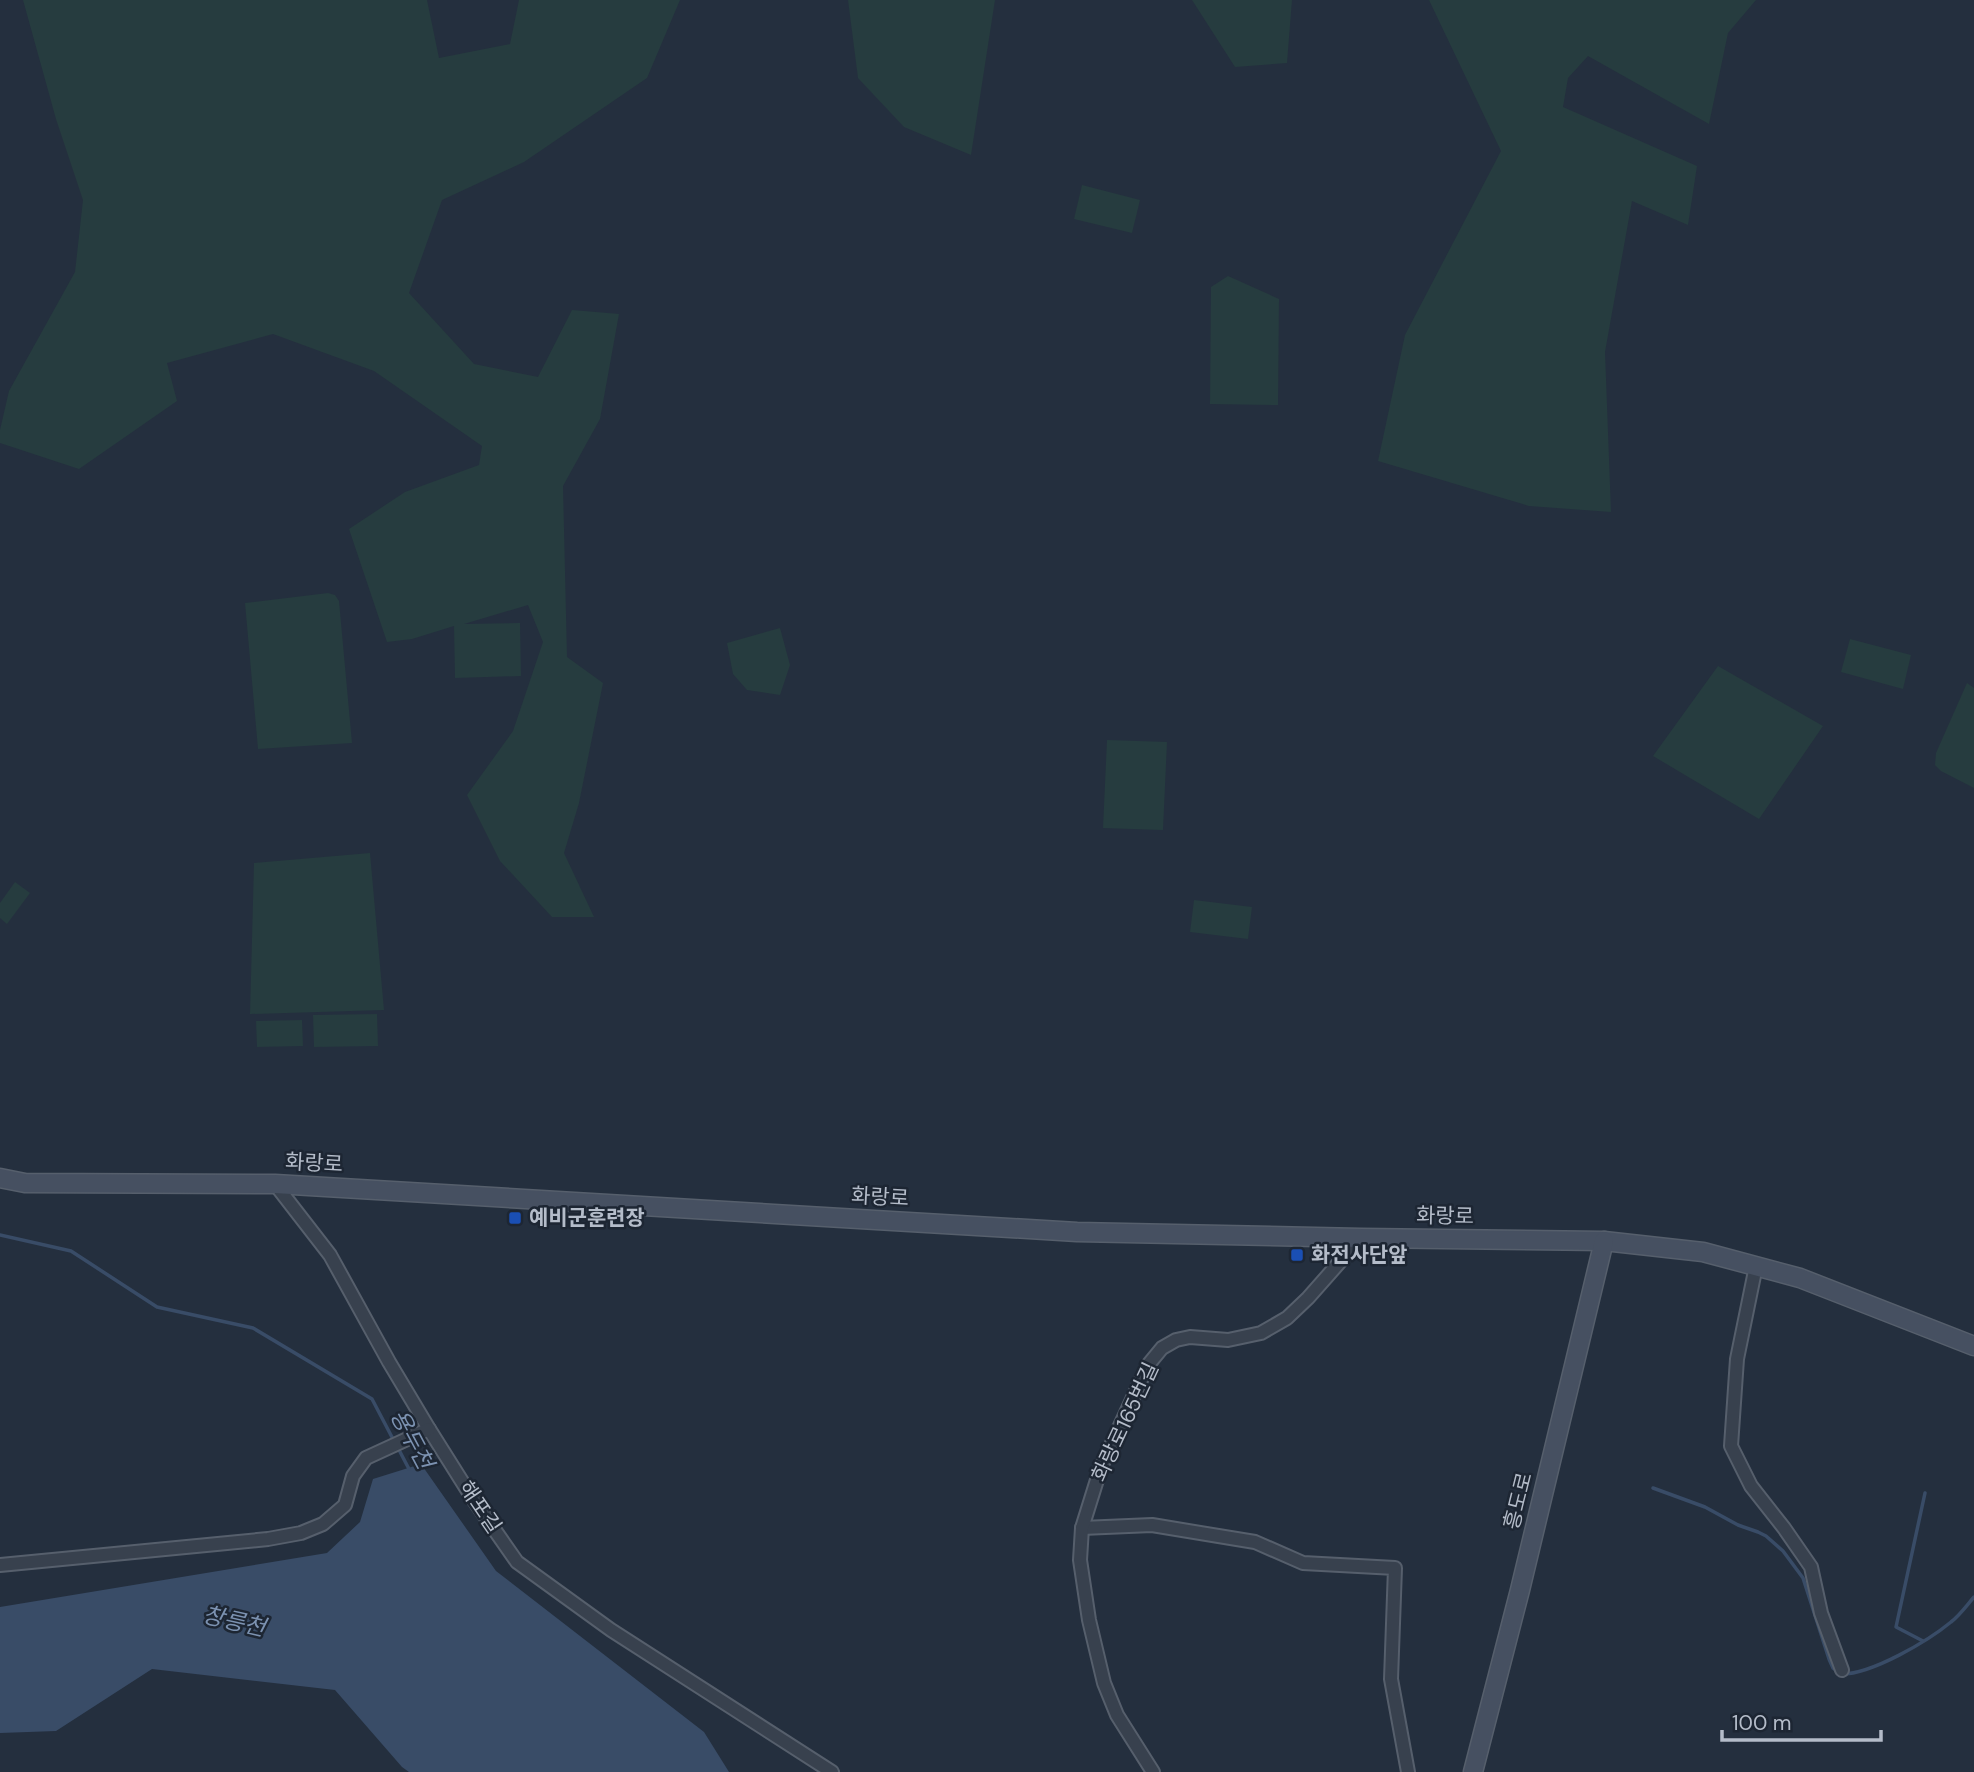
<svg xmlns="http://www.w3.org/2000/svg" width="1974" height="1772" font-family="'DM Sans','Noto Sans KR',sans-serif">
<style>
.green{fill:#263c3f}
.water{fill:#394c67}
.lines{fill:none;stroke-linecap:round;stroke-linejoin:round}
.stream{stroke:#394c67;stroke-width:3.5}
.street-casing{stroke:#565f6c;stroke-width:16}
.secondary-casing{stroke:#565f6c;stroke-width:21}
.street{stroke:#38414e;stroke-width:12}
.secondary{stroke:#465061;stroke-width:18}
.transit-dot{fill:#1a4fb4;stroke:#1d2633;stroke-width:2.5}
.labels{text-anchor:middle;stroke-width:5;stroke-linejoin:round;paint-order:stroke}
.street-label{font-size:21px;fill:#b4bcc9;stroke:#1d2633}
.poi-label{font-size:21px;font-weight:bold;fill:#b4bcc9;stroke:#1d2633;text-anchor:start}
.water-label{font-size:23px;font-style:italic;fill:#7c92b1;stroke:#1d2633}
</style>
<rect width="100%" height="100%" fill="#242f3e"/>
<!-- green -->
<g class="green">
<polygon points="23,0 427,0 439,58 510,44 519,0 680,0 647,78 524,162 442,200 409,293 474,364 538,377 572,310 619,314 600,419 563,486 567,657 603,683 579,803 564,853 594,917 552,917 500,861 467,795 513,731 543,642 528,605 464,624 520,623 521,676 455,678 454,626 412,639 387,642 349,529 405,492 479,465 482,446 374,371 273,334 167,363 177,401 79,469 0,443 0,430 9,391 75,272 83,200 56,119"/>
<polygon points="848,0 995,0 971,155 904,127 858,78"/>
<polygon points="1192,0 1292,0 1287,63 1235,67"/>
<polygon points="1429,0 1756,0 1728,33 1709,124 1588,56 1568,78 1563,107 1697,166 1688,225 1632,201 1605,352 1611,512 1529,506 1378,461 1405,335 1501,151"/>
<polygon points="1082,185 1140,200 1132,233 1074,219"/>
<polygon points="1228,276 1279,299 1278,405 1210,404 1211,287"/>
<polygon points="328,593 335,595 339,601 352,743 258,749 245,603"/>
<polygon points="780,628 790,665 780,695 747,690 733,674 727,643"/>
<polygon points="1850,639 1911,655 1903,689 1841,672"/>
<polygon points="1718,666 1823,726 1759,819 1653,756"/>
<polygon points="1967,683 1974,688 1974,788 1941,771 1935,765 1936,753"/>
<polygon points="1107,740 1167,742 1163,830 1103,828"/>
<polygon points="370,853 384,1010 250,1014 254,863"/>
<polygon points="15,882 30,893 7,924 0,918 0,903"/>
<polygon points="1194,900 1252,907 1248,939 1190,932"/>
<polygon points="377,1014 378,1046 314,1047 313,1015"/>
<polygon points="302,1020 303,1046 257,1047 256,1021"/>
</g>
<!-- water -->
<polygon class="water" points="421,1464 496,1571 704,1732 729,1772 409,1772 402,1767 335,1690 152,1669 56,1731 0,1733 0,1607 327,1553 360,1522 373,1479"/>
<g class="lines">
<!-- stream -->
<g class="stream">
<polyline points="0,1235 71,1251 157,1307 253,1328 372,1399 394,1441"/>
<polyline points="398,1448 409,1469"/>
<path d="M1653 1488 1705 1507 1738 1525 1758 1532 1766 1536 1783 1551 1803 1578 1829 1659 1833 1668 1842 1674C1872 1674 1928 1641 1951 1622 1960 1615 1967 1605 1974 1597"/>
<polyline points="1923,1641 1896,1627 1925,1493"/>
</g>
<!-- street casing -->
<g class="street-casing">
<g id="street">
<polyline points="275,1184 330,1255 389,1362 429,1429 473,1499 517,1562 611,1630 832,1772"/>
<polyline points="1756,1266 1737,1359 1731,1446 1751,1486 1784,1528 1811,1567 1821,1613 1842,1670"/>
<polyline points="1082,1528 1152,1525 1255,1542 1303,1563 1395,1568 1391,1679 1408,1772"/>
<polyline points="0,1565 268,1539 301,1533 323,1524 345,1505 353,1476 366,1458 429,1429"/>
<polyline points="1153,1772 1117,1715 1104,1683 1089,1620 1080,1560 1082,1528 1101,1467 1148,1365 1162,1348 1176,1340 1190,1337 1228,1340 1261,1333 1287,1318 1308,1298 1361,1238"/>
</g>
</g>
<!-- secondary casing -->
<g class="secondary-casing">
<g id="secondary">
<polyline points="0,1178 25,1183 275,1184 1077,1232 1361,1238 1604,1241 1703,1252 1800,1278 1974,1346"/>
<polyline points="1473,1772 1520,1590 1604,1241"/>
</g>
</g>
<!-- street -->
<use href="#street" class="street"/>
<!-- secondary -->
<use href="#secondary" class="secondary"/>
</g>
<!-- markers -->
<g class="transit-dot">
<rect x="508" y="1211" width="14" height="14" rx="3.5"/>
<rect x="1290" y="1248" width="14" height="14" rx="3.5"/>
</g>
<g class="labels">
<!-- street labels -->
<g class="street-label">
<text transform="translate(314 1163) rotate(3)" y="7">화랑로</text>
<text transform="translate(880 1197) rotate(3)" y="7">화랑로</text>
<text transform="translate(1445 1216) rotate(1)" y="7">화랑로</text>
<text transform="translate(1125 1422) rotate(-65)" y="7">화랑로165번길</text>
<text transform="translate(1518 1501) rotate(-76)" y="7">흥도로</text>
<text transform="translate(480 1507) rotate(56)" y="7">해포길</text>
</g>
<!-- poi labels -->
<g class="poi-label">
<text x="529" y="1225">예비군훈련장</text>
<text x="1311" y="1262">화전사단앞</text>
</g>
<!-- water labels -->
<g class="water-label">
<text transform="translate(412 1439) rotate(62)" y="8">용두천</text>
<text transform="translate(234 1621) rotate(13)" y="8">창릉천</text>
</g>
</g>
<!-- scale -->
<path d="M1722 1730v10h159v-10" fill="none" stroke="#b4bcc9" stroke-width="3.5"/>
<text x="1732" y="1730" font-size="21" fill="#b4bcc9" stroke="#1d2633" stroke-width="5" paint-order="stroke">100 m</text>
</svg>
